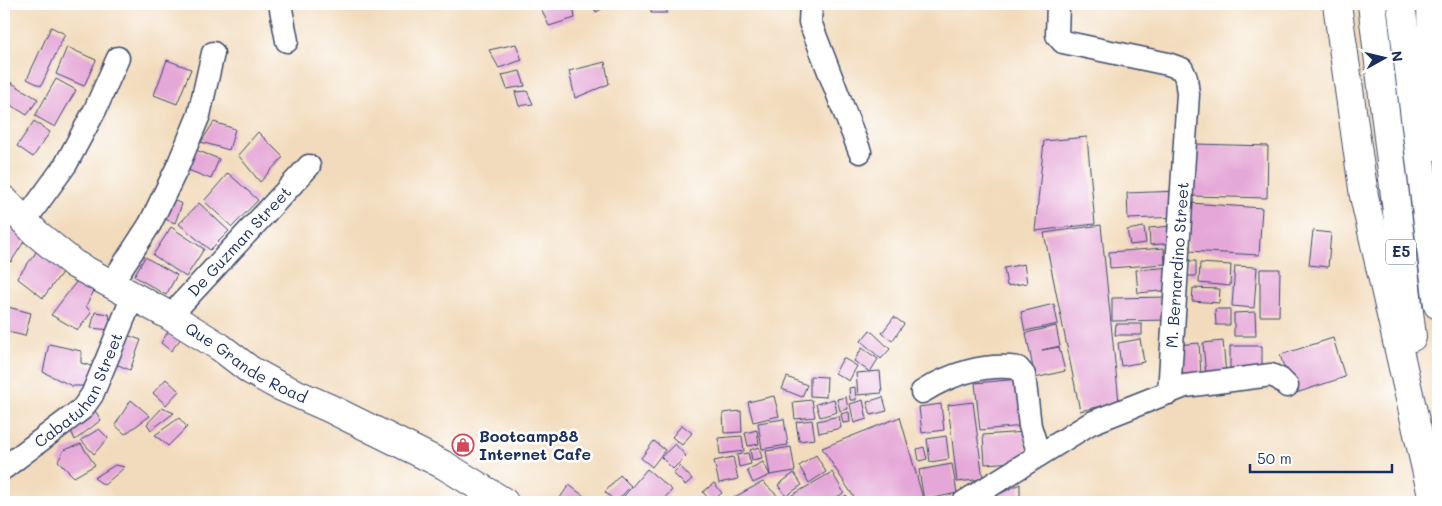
<svg xmlns="http://www.w3.org/2000/svg" width="1442" height="506" font-family="Mali,sans-serif">
<style>
.building{fill:#e5a7d7}
.lines{fill:none;stroke-linecap:round;stroke-linejoin:round}
.street-casing{stroke:#3b496c;stroke-width:25}
.secondary-casing{stroke:#3b496c;stroke-width:30}
.highway-casing{stroke:#3b496c;stroke-width:30}
.street{stroke:#fff;stroke-width:22}
.secondary{stroke:#fff;stroke-width:28}
.highway{stroke:#fff;stroke-width:28}
.labels{text-anchor:middle;stroke-width:5;stroke-linejoin:round;paint-order:stroke}
.shield{fill:#fff;stroke:#5f6d8e;stroke-width:1}
.shield-label{font-size:15px;font-weight:bold;fill:#1b2f5e}
.street-label{font-size:16px;fill:#1b2f5e;stroke:#fff}
.poi-label{font-size:16px;font-weight:bold;fill:#1b2f5e;stroke:#fff;text-anchor:start}
</style>
<rect width="100%" height="100%" fill="#fff"/>
<filter id="ink" filterUnits="userSpaceOnUse"><feTurbulence type="fractalNoise" baseFrequency=".02" numOctaves="2"/><feDisplacementMap in="SourceGraphic" scale="10" xChannelSelector="R" yChannelSelector="G"/><feConvolveMatrix kernelMatrix="1 2 1 2 8 2 1 2 1" color-interpolation-filters="sRGB"/></filter>
<filter id="wash" filterUnits="userSpaceOnUse"><feTurbulence type="fractalNoise" baseFrequency=".0096" numOctaves="4" result="noise"/><feDisplacementMap in="SourceGraphic" scale="20" xChannelSelector="R" yChannelSelector="G"/><feGaussianBlur stdDeviation="1.12" result="paint"/><feColorMatrix in="noise" values="0 0 0 0 0 0 0 0 0 0 0 0 0 0 0 0 0 1.4 0 .05"/><feComposite in="paint" operator="in"/></filter>
<g filter="url(#wash)">
<rect width="100%" height="100%" fill="#f2dbbc"/>
<g id="blocks">
<!-- building -->
<g class="building">
<polygon points="561,4 573,4 575,18 549,26 541,8"/>
<polygon points="593,4 611,4 596,12"/>
<polygon points="651,4 665,4 667,13 651,13"/>
<polygon points="775,4 795,4 791,9"/>
<polygon points="51,27 65,34 41,86 27,79"/>
<polygon points="516,44 522,60 499,68 489,50"/>
<polygon points="67,47 96,60 84,86 56,74"/>
<polygon points="167,60 191,69 177,104 154,95"/>
<polygon points="605,62 609,84 575,98 569,71"/>
<polygon points="520,71 525,86 507,89 502,75"/>
<polygon points="56,79 76,90 55,127 35,116"/>
<polygon points="10,82 38,99 27,115 4,101 4,92"/>
<polygon points="527,91 533,104 519,106 515,92"/>
<polygon points="34,121 50,132 33,157 17,146"/>
<polygon points="214,122 235,129 229,150 201,142"/>
<polygon points="258,132 283,157 260,182 238,155"/>
<polygon points="1087,137 1095,224 1035,231 1044,141"/>
<polygon points="1194,144 1268,146 1267,198 1193,196"/>
<polygon points="196,150 219,159 211,179 183,168"/>
<polygon points="228,173 258,200 232,227 204,201"/>
<polygon points="1179,191 1180,217 1128,219 1127,193"/>
<polygon points="168,198 182,204 175,223 160,217"/>
<polygon points="199,203 229,231 210,250 179,224"/>
<polygon points="1190,203 1262,208 1259,255 1188,251"/>
<polygon points="10,219 30,232 11,262 4,257 4,228"/>
<polygon points="1101,225 1119,402 1080,411 1044,233"/>
<polygon points="1172,226 1173,243 1150,245 1149,228"/>
<polygon points="171,227 204,249 186,277 153,255"/>
<polygon points="1144,227 1146,243 1130,245 1127,230"/>
<polygon points="1313,231 1331,233 1328,267 1309,265"/>
<polygon points="40,247 66,267 43,298 17,278"/>
<polygon points="1164,248 1165,264 1110,268 1109,252"/>
<polygon points="145,257 177,275 166,295 134,276"/>
<polygon points="1188,261 1196,261 1196,276 1187,276"/>
<polygon points="1200,263 1231,265 1230,286 1199,283"/>
<polygon points="1024,264 1027,283 1007,286 1004,268"/>
<polygon points="1235,266 1257,267 1254,308 1232,306"/>
<polygon points="1171,267 1172,290 1138,293 1136,270"/>
<polygon points="1260,269 1280,269 1279,316 1260,316"/>
<polygon points="79,278 96,287 86,306 91,313 78,330 51,315"/>
<polygon points="1193,288 1220,289 1219,303 1192,301"/>
<polygon points="1170,297 1171,320 1112,321 1112,298"/>
<polygon points="1054,304 1058,324 1025,331 1021,312"/>
<polygon points="4,306 31,313 25,336 4,331"/>
<polygon points="1215,309 1230,309 1230,325 1216,325"/>
<polygon points="95,312 109,314 111,330 91,328"/>
<polygon points="1255,312 1256,336 1234,336 1234,313"/>
<polygon points="894,317 904,324 892,341 882,333"/>
<polygon points="173,324 186,332 171,351 161,343"/>
<polygon points="1116,324 1142,324 1142,335 1115,335"/>
<polygon points="1056,326 1060,346 1042,350 1059,347 1065,371 1035,378 1026,333"/>
<polygon points="870,330 890,349 881,359 861,341"/>
<polygon points="121,333 141,340 130,370 111,362"/>
<polygon points="1333,338 1345,377 1293,394 1280,355"/>
<polygon points="1140,339 1144,362 1121,366 1118,343"/>
<polygon points="1223,341 1226,375 1206,376 1203,343"/>
<polygon points="1199,343 1201,374 1179,375 1176,345"/>
<polygon points="49,344 81,351 81,363 95,367 89,386 72,386 43,372"/>
<polygon points="1230,346 1262,346 1262,374 1230,373"/>
<polygon points="862,348 878,359 870,372 854,361"/>
<polygon points="843,358 857,366 849,381 835,373"/>
<polygon points="880,371 882,393 858,395 856,373"/>
<polygon points="810,376 827,377 826,397 810,396"/>
<polygon points="787,377 807,385 802,397 782,389"/>
<polygon points="166,379 179,391 166,405 153,393"/>
<polygon points="1020,379 1024,426 980,430 975,383"/>
<polygon points="855,387 856,400 850,400 849,388"/>
<polygon points="774,396 779,416 753,422 748,402"/>
<polygon points="846,397 848,409 840,411 837,399"/>
<polygon points="883,397 887,411 871,415 867,402"/>
<polygon points="834,399 837,412 820,417 816,404"/>
<polygon points="131,400 150,416 125,434 115,425"/>
<polygon points="812,400 815,417 795,419 793,402"/>
<polygon points="863,400 867,419 854,423 850,404"/>
<polygon points="973,402 983,479 957,482 948,405"/>
<polygon points="941,404 944,430 922,433 919,407"/>
<polygon points="92,406 101,420 75,440 69,426"/>
<polygon points="162,408 174,413 151,430 147,424"/>
<polygon points="741,411 742,432 724,433 723,413"/>
<polygon points="849,412 850,422 843,423 841,414"/>
<polygon points="839,416 841,428 819,433 817,421"/>
<polygon points="900,417 924,502 857,502 822,448"/>
<polygon points="179,418 187,427 168,446 155,435"/>
<polygon points="784,419 788,445 762,449 758,423"/>
<polygon points="812,420 815,439 799,441 796,422"/>
<polygon points="682,425 692,433 682,445 672,437"/>
<polygon points="99,429 108,438 94,454 81,440"/>
<polygon points="757,430 759,444 748,446 745,433"/>
<polygon points="1025,432 1027,461 985,464 983,435"/>
<polygon points="742,436 744,451 720,454 718,438"/>
<polygon points="946,436 949,459 930,462 927,439"/>
<polygon points="654,441 665,450 652,467 641,458"/>
<polygon points="81,444 95,465 74,477 58,461 64,450"/>
<polygon points="675,444 686,456 673,469 661,457"/>
<polygon points="759,447 762,458 752,460 750,450"/>
<polygon points="791,447 795,471 770,475 766,451"/>
<polygon points="924,447 927,459 919,461 917,449"/>
<polygon points="748,453 751,464 739,467 737,455"/>
<polygon points="816,455 826,472 809,483 799,466"/>
<polygon points="733,457 738,479 719,483 714,461"/>
<polygon points="763,462 770,475 753,483 747,470"/>
<polygon points="952,464 957,493 924,500 919,470"/>
<polygon points="115,465 125,467 104,485 94,478"/>
<polygon points="680,466 692,479 685,485 673,473"/>
<polygon points="647,469 672,490 661,502 619,502"/>
<polygon points="832,472 844,493 828,502 792,502 789,497"/>
<polygon points="794,473 802,485 786,496 778,485"/>
<polygon points="620,475 631,486 616,502 605,492"/>
<polygon points="763,482 784,502 725,502 755,486"/>
<polygon points="714,483 722,493 711,502 703,492"/>
<polygon points="1020,484 1020,502 983,502"/>
<polygon points="569,485 592,502 557,502"/>
<polygon points="846,495 852,502 837,502"/>
</g>
</g>
</g>
<g filter="url(#ink)">
<use href="#blocks" fill-opacity="0" stroke="#3b496c" stroke-width="1"/>
<g class="lines">
<!-- street casing -->
<g class="street-casing">
<g id="street">
<polyline points="280,4 287,41"/>
<polyline points="811,4 810,22 860,152"/>
<polyline points="1058,4 1057,35 1063,42 1168,64 1182,69 1186,78 1188,94 1169,393"/>
<polyline points="24,222 66,164 95,110 118,58"/>
<polyline points="111,284 150,224 177,168 199,115 213,53"/>
<path id="s1" d="M170 316 309 166"/>
<path d="M922 392C950 374 985 363 1018 368L1024 375 1030 426 1039 455"/>
<path id="s2" d="M4 468 82 409 92 395 133 296"/>
<polyline points="964,502 1091,423 1185,386 1271,375 1280,379 1287,386"/>
</g>
</g>
<!-- secondary casing -->
<g class="secondary-casing">
<g id="secondary">
<path id="s3" d="M4 200 36 233 74 264 170 316 220 347 250 370 279 386 329 408 444 465 504 502"/>
</g>
</g>
<!-- highway casing -->
<g class="highway-casing">
<g id="highway">
<polyline points="1337,4 1364,196 1433,500"/>
<polyline points="1372,4 1412,337"/>
<polyline points="1401,4 1438,305"/>
<polyline points="1431,4 1434,146"/>
</g>
</g>
<!-- street -->
<use href="#street" class="street"/>
<!-- secondary -->
<use href="#secondary" class="secondary"/>
<!-- highway -->
<use href="#highway" class="highway"/>
</g>
</g>
<!-- icons -->
<defs>
<g id="shop-ring" transform="scale(1.125)"><circle r="9.5" fill="#fff" stroke="#d1495b" stroke-width="1.5"/><path d="M-5-2.5h2.3a2.7 3.5 0 0 1 5.4 0H5L5.5 6h-11ZM-1.5-2.5h3a1.5 2.3 0 0 0-3 0Z" fill="#d1495b"/></g>
</defs>
<g fill-rule="evenodd">
<use href="#shop-ring" x="463" y="445"/>
</g>
<g class="labels">
<!-- shield labels -->
<rect class="shield" x="1386" y="239.5" width="30" height="25" rx="4"/>
<g class="shield-label">
<text x="1401" y="257">E5</text>
</g>
<!-- street labels -->
<g class="street-label">
<text dy="6" stroke="none"><textPath href="#s1" startOffset="102">De Guzman Street</textPath></text>
<text transform="translate(1177 265) rotate(-86)" y="6">M. Bernardino Street</text>
<text dy="6" stroke="none"><textPath href="#s3" startOffset="294">Que Grande Road</textPath></text>
<text dy="6" stroke="none"><textPath href="#s2" startOffset="111">Cabatuhan Street</textPath></text>
</g>
<!-- poi labels -->
<g class="poi-label">
<text x="479" y="442">Bootcamp88<tspan x="479" dy="18">Internet Cafe</tspan></text>
</g>
</g>
<!-- margin -->
<rect width="1442" height="506" fill="none" stroke="#fff" stroke-width="20"/>
<!-- north arrow -->
<g transform="translate(1384 58) rotate(82)" stroke="#ffffff" stroke-width="4" paint-order="stroke">
<path d="M0-4L9 19L0 12L-9 19Z" fill="#1b2f5e"/>
<text y="-8" font-size="14" font-weight="bold" text-anchor="middle" fill="#1b2f5e">N</text>
</g>
<!-- scale -->
<path d="M1250 464v8h142v-8" fill="none" stroke="#1b2f5e" stroke-width="2.5"/>
<text x="1257" y="464" font-size="15" fill="#1b2f5e" stroke="#ffffff" stroke-width="4" paint-order="stroke">50 m</text>
</svg>
